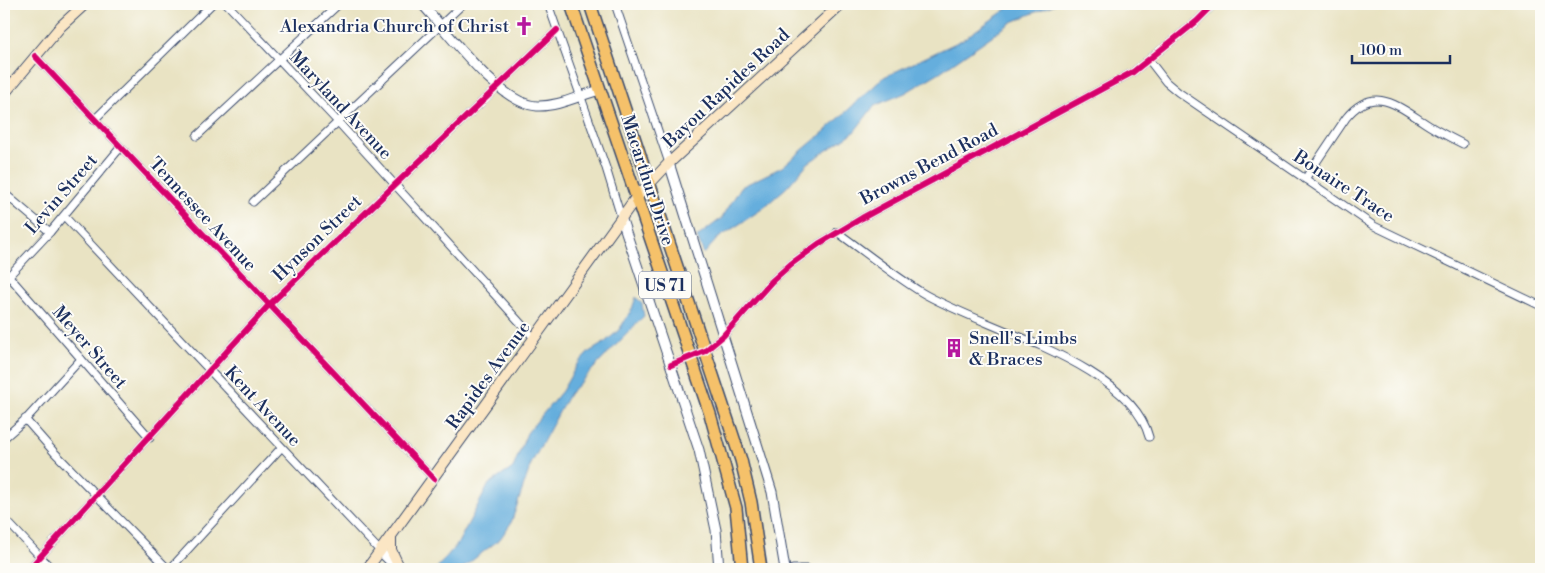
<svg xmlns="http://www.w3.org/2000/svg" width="1545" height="573" font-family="'Libre Bodoni',serif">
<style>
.water{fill:#65aedd;stroke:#406e9e}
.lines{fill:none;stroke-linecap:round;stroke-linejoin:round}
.minor-casing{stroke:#3a4a6d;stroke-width:9}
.tertiary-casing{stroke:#3a4a6d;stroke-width:11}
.secondary-casing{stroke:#3a4a6d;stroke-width:12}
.trunk-casing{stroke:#3a4a6d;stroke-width:14}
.minor{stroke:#fff;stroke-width:7}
.tertiary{stroke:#fff;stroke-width:9}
.secondary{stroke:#fbe6c4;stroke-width:10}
.trunk{stroke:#f5c16b;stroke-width:11}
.cycleway-casing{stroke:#fdfcf7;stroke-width:9}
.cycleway{stroke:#d6006c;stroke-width:6}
.labels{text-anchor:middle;stroke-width:4;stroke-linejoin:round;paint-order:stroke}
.shield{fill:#fdfcf7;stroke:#5f6c8c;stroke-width:1}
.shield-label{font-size:16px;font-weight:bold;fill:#1b2f5e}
.poi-label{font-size:18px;fill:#1b2f5e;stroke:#fdfcf7;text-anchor:end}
.street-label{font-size:18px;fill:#1b2f5e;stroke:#fdfcf7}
</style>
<rect width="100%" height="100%" fill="#fdfcf7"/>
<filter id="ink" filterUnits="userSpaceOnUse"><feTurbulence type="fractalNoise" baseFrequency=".02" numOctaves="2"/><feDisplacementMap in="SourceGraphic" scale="10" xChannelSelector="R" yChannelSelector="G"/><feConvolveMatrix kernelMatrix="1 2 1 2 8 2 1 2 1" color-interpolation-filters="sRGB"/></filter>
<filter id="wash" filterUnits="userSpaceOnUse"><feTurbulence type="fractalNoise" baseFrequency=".0096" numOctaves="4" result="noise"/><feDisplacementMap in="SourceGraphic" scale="20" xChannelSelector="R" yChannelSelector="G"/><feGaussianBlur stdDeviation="1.12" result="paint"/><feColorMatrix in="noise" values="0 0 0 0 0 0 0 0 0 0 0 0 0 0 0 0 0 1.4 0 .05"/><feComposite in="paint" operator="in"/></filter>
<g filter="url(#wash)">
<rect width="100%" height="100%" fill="#e9e3c3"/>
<!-- water -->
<g class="water">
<polygon points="1014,4 1055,4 1012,22 940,72 905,93 874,106 854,132 808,163 787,187 762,209 717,239 704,254 697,237 722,218 741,187 782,167 824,132 884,77 962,40"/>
<polygon points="636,297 642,304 644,316 569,394 531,464 511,523 500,539 461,569 436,569 458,543 489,484 513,468 527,433 562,391 577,365 589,352 604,343 619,330 632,309"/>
</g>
</g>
<g filter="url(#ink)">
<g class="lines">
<!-- minor casing -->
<g class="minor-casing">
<g id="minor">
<polyline points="227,4 338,122 534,338"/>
<polyline points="548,4 606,168 621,217"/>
<polyline points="615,4 669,163"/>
<polyline points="35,56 434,479"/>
<polyline points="1149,60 1166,82 1178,92 1374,226 1541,306"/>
<polyline points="94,120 212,4"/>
<polyline points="197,136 339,4"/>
<path d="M1305 179 1346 118C1372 86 1394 103 1422 121 1435 130 1449 137 1463 144"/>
<polyline points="4,193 50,232"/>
<polyline points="253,202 463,4"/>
<polyline points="64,216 380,551"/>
<path d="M837 232C865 252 892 274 921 292 980 328 1130 363 1149 437"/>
<polyline points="8,275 150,438"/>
<polyline points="4,281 50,232 120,148"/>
<polyline points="671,365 705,351 723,336 772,281 791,264 820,243 862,218 1133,72 1197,21 1214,4"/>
<polyline points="25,419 54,452 168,569"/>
<polyline points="4,438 27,418 81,359"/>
<polyline points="4,518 52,569"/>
<polyline points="29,569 268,306 557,30"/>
<polyline points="170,569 281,448"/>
<polyline points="793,569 808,569"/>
</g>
</g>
<!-- tertiary casing -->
<g class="tertiary-casing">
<g id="tertiary">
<path d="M422 4C448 32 499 104 537 106 558 107 580 95 600 90"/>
<polyline points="669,163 759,450 772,492 785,569"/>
<polyline points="621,217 699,450 716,530 719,569"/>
<polyline points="380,551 398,569"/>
</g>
</g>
<!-- secondary casing -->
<g class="secondary-casing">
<g id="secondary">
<polyline points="4,94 61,26 85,4"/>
<polyline points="391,536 391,550 400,569"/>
<polyline points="367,569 635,199 669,163 841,4"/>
</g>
</g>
<!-- trunk casing -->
<g class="trunk-casing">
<g id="trunk">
<polyline points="571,4 710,414 736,508 742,569"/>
<polyline points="590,4 741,460 751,502 761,569"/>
</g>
</g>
<!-- minor -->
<use href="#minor" class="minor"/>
<!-- tertiary -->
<use href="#tertiary" class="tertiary"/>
<!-- secondary -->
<use href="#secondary" class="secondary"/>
<!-- trunk -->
<use href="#trunk" class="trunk"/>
<!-- cycleway casing -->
<g class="cycleway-casing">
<g id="cycleway">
<polyline points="35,56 434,479"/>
<polyline points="671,365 705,351 723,336 772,281 791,264 820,243 862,218 1133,72 1197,21 1214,4"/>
<polyline points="29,569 268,306 557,30"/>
</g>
</g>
<!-- cycleway -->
<use href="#cycleway" class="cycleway"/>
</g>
</g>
<!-- icons -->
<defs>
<g id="church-bare" transform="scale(1.5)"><path d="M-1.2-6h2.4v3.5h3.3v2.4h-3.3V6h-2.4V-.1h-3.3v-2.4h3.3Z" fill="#b5179e" stroke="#fdfcf7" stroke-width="2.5" paint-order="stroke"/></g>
<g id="building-bare" transform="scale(1.5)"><path d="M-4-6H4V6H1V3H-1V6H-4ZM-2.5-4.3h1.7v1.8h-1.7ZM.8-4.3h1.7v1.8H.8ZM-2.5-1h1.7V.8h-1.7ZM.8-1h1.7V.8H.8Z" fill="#b5179e" stroke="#fdfcf7" stroke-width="2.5" paint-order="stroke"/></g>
</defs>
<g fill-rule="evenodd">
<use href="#church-bare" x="524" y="26"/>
<use href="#building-bare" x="954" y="348"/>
</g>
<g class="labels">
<!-- shield labels -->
<rect class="shield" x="639" y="271.5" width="52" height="27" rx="4"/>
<g class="shield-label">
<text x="665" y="291">US 71</text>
</g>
<!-- poi labels -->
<g class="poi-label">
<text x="509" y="32">Alexandria Church of Christ</text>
<text x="969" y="344" text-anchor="start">Snell's Limbs<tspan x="969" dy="21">&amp; Braces</tspan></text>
</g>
<!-- street labels -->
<g class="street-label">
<text transform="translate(726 88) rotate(-43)" y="6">Bayou Rapides Road</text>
<text transform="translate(341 105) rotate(47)" y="6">Maryland Avenue</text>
<text transform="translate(929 164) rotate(-28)" y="6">Browns Bend Road</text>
<text transform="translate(648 180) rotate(72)" y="6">Macarthur Drive</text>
<text transform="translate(1344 186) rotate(33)" y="6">Bonaire Trace</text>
<text transform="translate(61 194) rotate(-49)" y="6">Levin Street</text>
<text transform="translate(203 214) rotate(47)" y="6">Tennessee Avenue</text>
<text transform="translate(317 238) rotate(-44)" y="6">Hynson Street</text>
<text transform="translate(90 347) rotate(49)" y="6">Meyer Street</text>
<text transform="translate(488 375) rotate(-54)" y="6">Rapides Avenue</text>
<text transform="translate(263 406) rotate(47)" y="6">Kent Avenue</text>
</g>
</g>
<!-- margin -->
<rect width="1545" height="573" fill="none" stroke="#fdfcf7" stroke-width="20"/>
<!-- scale -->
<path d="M1352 55v8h98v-8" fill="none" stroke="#1b2f5e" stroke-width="2.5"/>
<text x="1360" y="55" font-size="15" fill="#1b2f5e" stroke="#fdfcf7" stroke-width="4" paint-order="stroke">100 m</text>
</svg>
